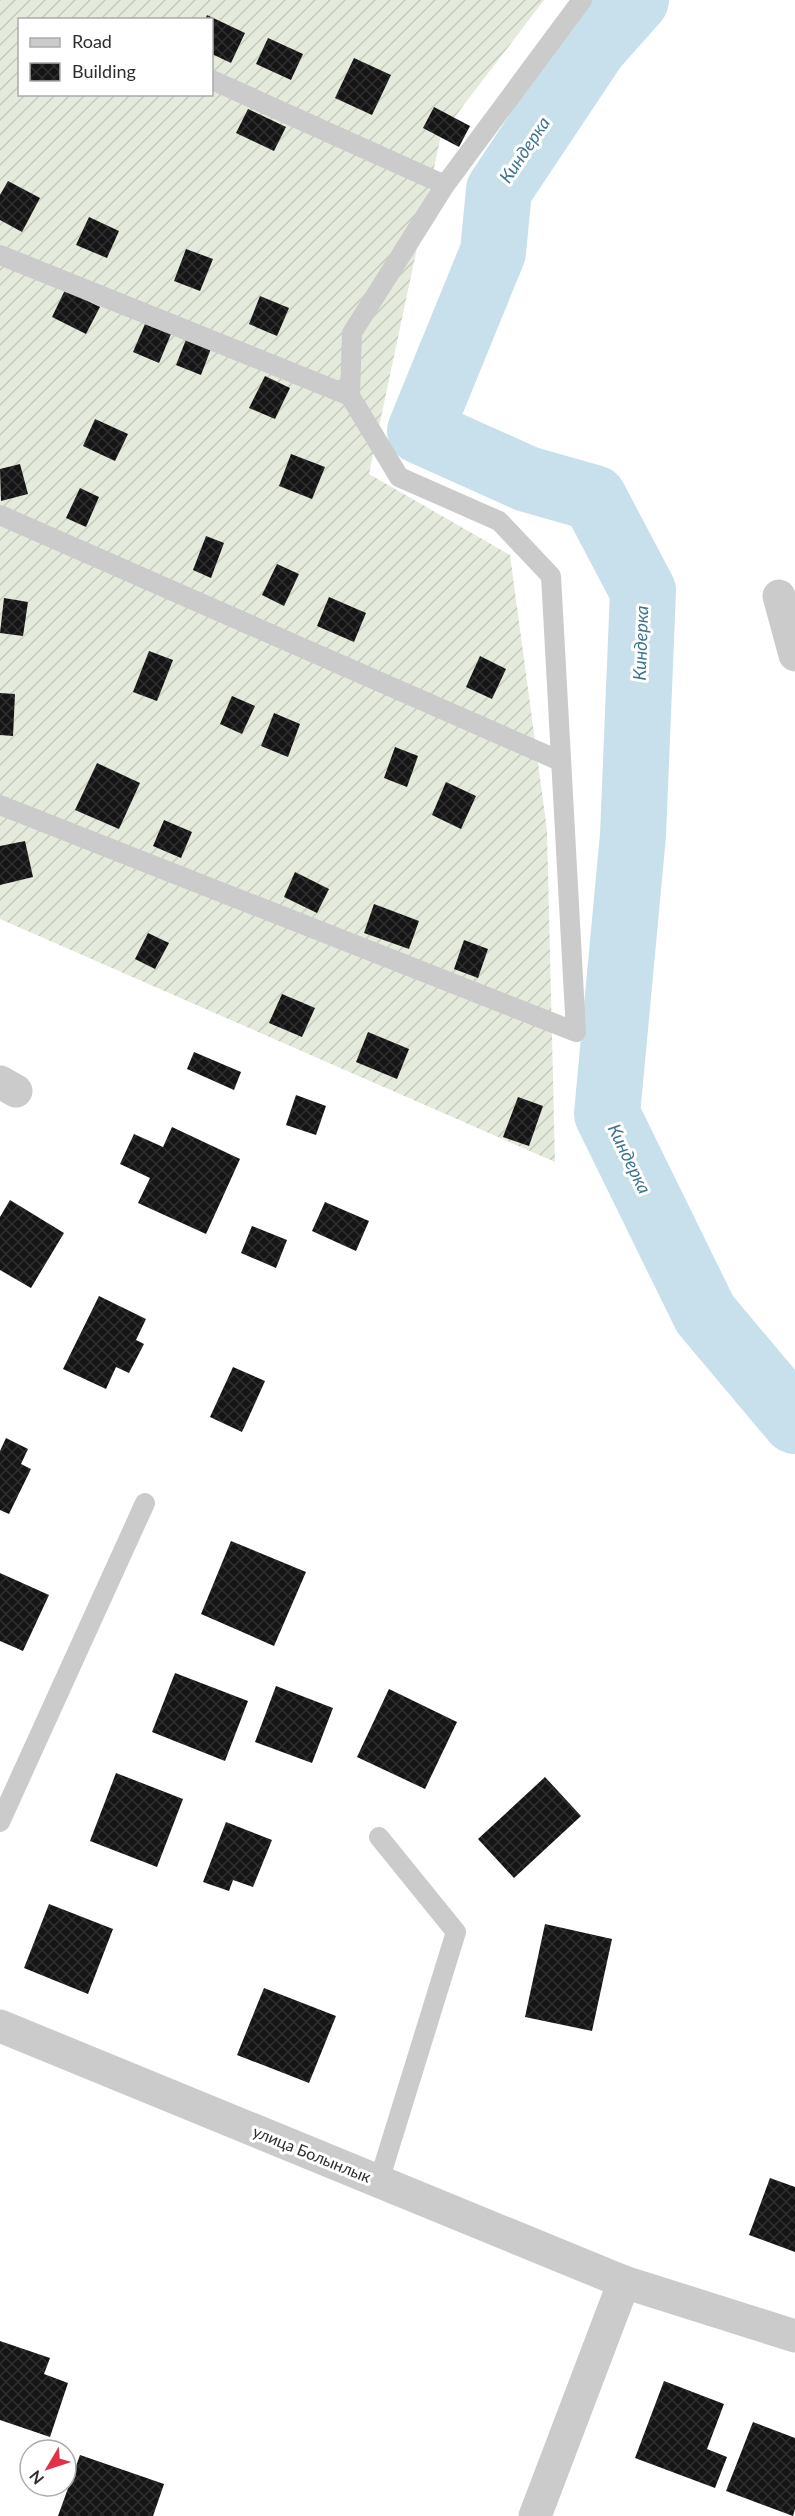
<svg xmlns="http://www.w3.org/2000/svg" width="795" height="2516" font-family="Lato,sans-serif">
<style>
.garden{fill:url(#garden-furrows);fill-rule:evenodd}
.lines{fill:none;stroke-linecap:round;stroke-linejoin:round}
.river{stroke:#c8e0eb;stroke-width:66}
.building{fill:url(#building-cross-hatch)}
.service{stroke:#cbcbcb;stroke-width:20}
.minor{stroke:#cbcbcb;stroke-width:33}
.labels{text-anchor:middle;stroke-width:6;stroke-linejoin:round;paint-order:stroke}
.street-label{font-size:16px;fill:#2e2e2e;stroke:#fff}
.water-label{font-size:18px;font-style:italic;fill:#3d758f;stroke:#fff}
</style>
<defs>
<pattern id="garden-furrows" width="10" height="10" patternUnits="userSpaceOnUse" patternTransform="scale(1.5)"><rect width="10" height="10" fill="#e5ebdc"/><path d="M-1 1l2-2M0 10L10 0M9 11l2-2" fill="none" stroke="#c5cabd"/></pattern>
<pattern id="building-cross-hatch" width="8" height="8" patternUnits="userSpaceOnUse" patternTransform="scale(1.5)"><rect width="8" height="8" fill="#151515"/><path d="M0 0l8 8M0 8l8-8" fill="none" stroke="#2f2f2f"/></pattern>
</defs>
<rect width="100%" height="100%" fill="#fff"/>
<!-- garden -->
<path class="garden" d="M0 0H544L441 135 369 474 510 555 547 830 555 1162 0 919ZM20 20H212V94H20Z"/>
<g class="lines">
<!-- river -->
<polyline class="river" points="636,0 595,46 499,190 493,252 420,431 527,479 594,498 643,591 633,835 607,1114 705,1314 795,1421"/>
</g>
<!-- building -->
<g class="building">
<polygon points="207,15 245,33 231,63 212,54 212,20 205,20"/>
<polygon points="268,38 303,54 291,80 256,64"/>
<polygon points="354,58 391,75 372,115 335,98"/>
<polygon points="434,107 470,126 459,147 423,128"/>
<polygon points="248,109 286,127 274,151 236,133"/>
<polygon points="8,181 40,198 22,232 0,220 0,195"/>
<polygon points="89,217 119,231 107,258 76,245"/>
<polygon points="186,249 213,259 200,291 174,281"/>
<polygon points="65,290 100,307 86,334 52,317"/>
<polygon points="260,296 289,308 277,336 249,324"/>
<polygon points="145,324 171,334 159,363 133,352"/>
<polygon points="187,337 212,346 201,375 176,365"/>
<polygon points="265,376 290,388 275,419 249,408"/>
<polygon points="95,419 128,434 115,461 83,446"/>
<polygon points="291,454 325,467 312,499 279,486"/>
<polygon points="20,464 28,494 1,501 0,469"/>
<polygon points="80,488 99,497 86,527 66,518"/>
<polygon points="206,536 224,543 211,578 193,570"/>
<polygon points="277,564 299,574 284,606 262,595"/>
<polygon points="329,597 366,613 354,642 317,626"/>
<polygon points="4,598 28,602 23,636 0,633"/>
<polygon points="149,651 173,660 157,701 133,692"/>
<polygon points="480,656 506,669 492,699 466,687"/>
<polygon points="0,693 15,694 13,736 0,735"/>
<polygon points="232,696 255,706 242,734 220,724"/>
<polygon points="274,713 300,724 288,757 261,746"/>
<polygon points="395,747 418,756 407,787 384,778"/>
<polygon points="97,763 140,783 119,829 75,810"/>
<polygon points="446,782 476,796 461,829 432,815"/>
<polygon points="164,820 192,832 181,858 153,846"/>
<polygon points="25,841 33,877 0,885 0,846"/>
<polygon points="295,872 329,889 317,913 284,897"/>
<polygon points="374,904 419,921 409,949 364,933"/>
<polygon points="148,933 169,943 155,969 135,959"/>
<polygon points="464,940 488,949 478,978 454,969"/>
<polygon points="282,994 315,1008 302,1037 269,1023"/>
<polygon points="368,1032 409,1049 397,1079 356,1062"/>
<polygon points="194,1052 241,1072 234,1090 187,1069"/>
<polygon points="296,1095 326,1106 316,1135 286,1125"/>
<polygon points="518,1097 543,1106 529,1146 503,1137"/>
<polygon points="172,1127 240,1159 206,1234 138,1203 150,1178 120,1164 134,1134 163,1147"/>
<polygon points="10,1200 64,1233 31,1288 0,1270 0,1217"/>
<polygon points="325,1202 369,1221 356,1251 312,1231"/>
<polygon points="252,1226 287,1240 276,1268 241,1253"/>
<polygon points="99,1296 146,1319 136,1340 144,1344 129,1373 116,1367 106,1389 63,1369"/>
<polygon points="233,1367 265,1381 242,1432 210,1417"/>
<polygon points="6,1438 28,1449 21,1464 31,1469 9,1514 0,1510 0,1451"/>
<polygon points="231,1541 306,1572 274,1646 201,1614"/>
<polygon points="0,1573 49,1595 23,1651 0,1641"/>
<polygon points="175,1673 248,1701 225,1761 152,1732"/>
<polygon points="276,1686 333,1708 312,1763 255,1742"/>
<polygon points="389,1689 457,1722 425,1789 357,1757"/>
<polygon points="116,1773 183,1799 157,1867 90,1841"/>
<polygon points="545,1777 581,1816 514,1878 478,1839"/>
<polygon points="226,1822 272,1840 253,1887 233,1880 229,1891 203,1882"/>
<polygon points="49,1904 113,1929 88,1994 24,1968"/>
<polygon points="545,1924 612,1939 592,2031 525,2017"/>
<polygon points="264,1988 336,2016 309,2083 237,2055"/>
<polygon points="770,2178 795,2187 795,2252 749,2235"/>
<polygon points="0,2341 50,2358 44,2374 68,2383 50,2437 0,2420"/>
<polygon points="664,2381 724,2404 707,2449 727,2457 715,2488 635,2458"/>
<polygon points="753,2422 795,2438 795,2509 793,2516 726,2491"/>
<polygon points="80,2455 164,2484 153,2516 58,2516"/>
</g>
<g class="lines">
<!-- service -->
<g class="service">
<polyline points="212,80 445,185"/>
<polyline points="0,255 350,396"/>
<polyline points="0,515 560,761"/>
<polyline points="0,805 576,1032 551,576 499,521 399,477 350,396 352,333 445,185 582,0"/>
<polyline points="0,1822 145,1503"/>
<polyline points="379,2181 456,1932 379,1837"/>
</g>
<!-- minor -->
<g class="minor">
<polyline points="779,596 795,655"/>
<polyline points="0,1082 16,1091"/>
<polyline points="0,2026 624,2282"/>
<polyline points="535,2516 624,2282 795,2336"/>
</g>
</g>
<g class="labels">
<!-- street labels -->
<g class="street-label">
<text transform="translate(312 2154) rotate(22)" y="6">улица Болынлык</text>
</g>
<!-- water labels -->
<g class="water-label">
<text transform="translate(525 150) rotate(-56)" y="6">Киндерка</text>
<text transform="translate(641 643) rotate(-88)" y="6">Киндерка</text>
<text transform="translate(629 1159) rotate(64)" y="6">Киндерка</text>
</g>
</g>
<!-- legend -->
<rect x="18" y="18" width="195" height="78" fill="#ffffff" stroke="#ababab" stroke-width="1.5"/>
<rect x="30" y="38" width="30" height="9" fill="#cbcbcb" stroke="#ababab" stroke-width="1.5"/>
<text x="72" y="48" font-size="18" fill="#2e2e2e">Road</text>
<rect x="30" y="63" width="30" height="18" fill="url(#building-cross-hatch)" stroke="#ababab" stroke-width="1.5"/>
<text x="72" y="78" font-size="18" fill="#2e2e2e">Building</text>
<!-- north arrow -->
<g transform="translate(48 2468) rotate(231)"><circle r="28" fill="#ffffff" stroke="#ababab" stroke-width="1.5"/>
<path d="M0-4.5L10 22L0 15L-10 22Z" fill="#e3314a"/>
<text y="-9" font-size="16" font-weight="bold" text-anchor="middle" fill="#2e2e2e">N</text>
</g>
</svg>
